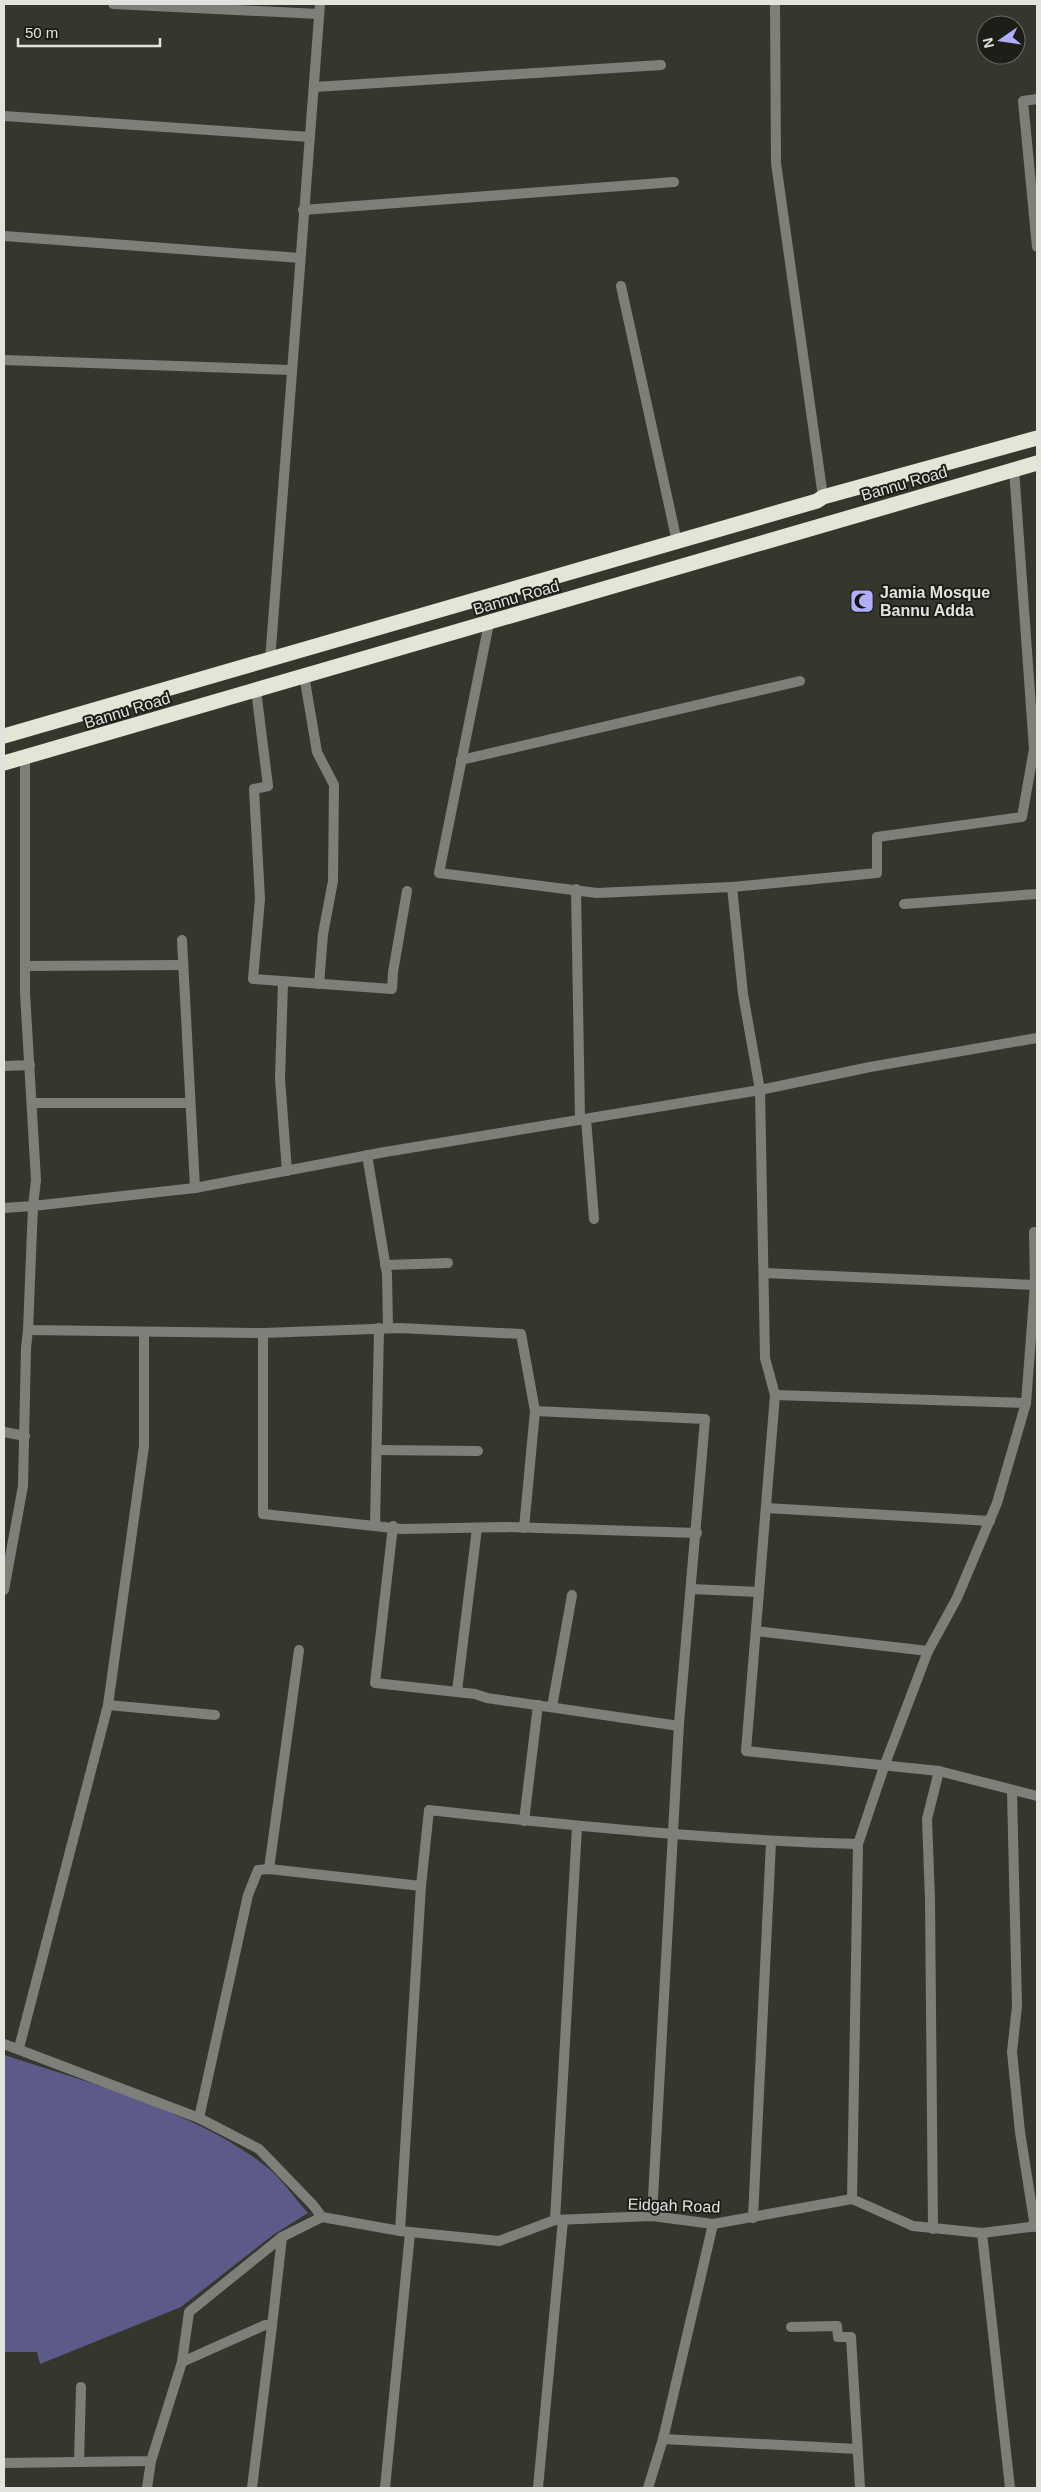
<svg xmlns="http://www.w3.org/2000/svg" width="1041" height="2492" font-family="Helvetica,sans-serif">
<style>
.green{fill:#5b5a89}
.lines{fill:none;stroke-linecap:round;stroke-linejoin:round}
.street{stroke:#7f7f7a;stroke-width:10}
.highway{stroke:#e4e5d7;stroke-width:15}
.labels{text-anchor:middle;stroke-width:4;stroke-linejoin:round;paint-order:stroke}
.street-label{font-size:16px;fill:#e2e3dc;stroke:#1e1e19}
.poi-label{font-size:16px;font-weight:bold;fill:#e2e3dc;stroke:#1e1e19;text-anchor:start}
</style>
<rect width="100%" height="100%" fill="#36372c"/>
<!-- green -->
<path class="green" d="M4 2055C87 2082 199 2112 268 2168 283 2180 295 2199 308 2213L273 2235 181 2307 40 2364 37 2352H4Z"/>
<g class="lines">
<!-- street -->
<g class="street">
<polyline points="113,4 319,14"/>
<polyline points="775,4 776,163 823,497"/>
<polyline points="315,87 661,65"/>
<polyline points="1037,99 1023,101 1037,247"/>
<polyline points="4,116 310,137"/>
<polyline points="303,210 674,182"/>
<polyline points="4,236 300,258"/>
<polyline points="621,286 677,542"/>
<polyline points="4,360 291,370"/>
<polyline points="489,623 439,873 597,893 732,887 743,994 760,1090 765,1358 775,1395 746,1751 939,1771 1037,1796"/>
<polyline points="270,661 320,4"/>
<polyline points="304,675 317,752 334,785 333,881 323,934 319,984"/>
<polyline points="256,690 268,786 254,789 260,899 253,979 392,989 393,972 407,891"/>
<polyline points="461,760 800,681"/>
<polyline points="732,887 877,873 877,837 1022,817 1034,749 1014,469"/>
<polyline points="576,889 580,1119"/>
<polyline points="904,904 1037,894"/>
<polyline points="182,940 195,1188"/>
<polyline points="25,966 183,965"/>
<polyline points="283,982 280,1079 287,1171"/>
<polyline points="4,1066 30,1065"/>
<polyline points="32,1103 190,1103"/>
<polyline points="586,1119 594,1219"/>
<polyline points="367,1155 387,1274 388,1328"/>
<polyline points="4,1208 33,1206 36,1180 25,993 25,758"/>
<polyline points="385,1265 448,1263"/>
<polyline points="764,1273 1035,1285"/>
<polyline points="263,1333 263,1514 402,1529 506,1527 697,1533"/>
<polyline points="775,1395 1026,1403 997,1503 957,1598 928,1651 885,1764 858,1844 852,2199"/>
<polyline points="1026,1403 1035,1285 1034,1232"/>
<polyline points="4,1432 25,1436"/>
<polyline points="377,1450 478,1451"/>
<polyline points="766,1508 990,1521"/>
<polyline points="375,1525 379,1328"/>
<polyline points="393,1526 375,1683 475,1694 487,1698 679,1726"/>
<polyline points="524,1528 535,1411"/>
<polyline points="691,1589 759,1592"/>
<polyline points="4,1590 23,1486 26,1348 28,1330"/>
<polyline points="756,1631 928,1651"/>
<polyline points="457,1691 477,1528"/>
<polyline points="108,1705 215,1715"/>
<polyline points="552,1707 572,1595"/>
<polyline points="1012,1791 1017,2006 1012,2052 1020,2132 1035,2227"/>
<polyline points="524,1821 538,1705"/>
<polyline points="269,1869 299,1650"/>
<polyline points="4,2044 199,2118 259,2149 313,2205 322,2217"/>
<polyline points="19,2048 108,1705 144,1446 144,1332"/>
<polyline points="199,2118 248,1895 258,1870 269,1869 421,1886"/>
<polyline points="652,2216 679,1723 705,1419 535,1411 521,1334 400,1328 263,1333 28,1330 33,1206 195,1188 385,1152 760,1090 870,1067 1037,1038"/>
<polyline points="753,2218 771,1842"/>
<polyline points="555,2220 577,1827"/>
<polyline points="933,2229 930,1900 927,1819 939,1771"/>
<path d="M400 2231 421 1886 429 1810C572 1826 714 1840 858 1844"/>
<polyline points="982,2233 1010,2488"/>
<polyline points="791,2327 837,2326 838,2337 851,2337 860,2488"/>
<polyline points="182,2362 189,2312 282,2237 322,2217 400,2231 499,2241 555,2220 652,2216 713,2224 852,2199 913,2226 982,2233 1037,2226"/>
<polyline points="663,2439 857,2449"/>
<polyline points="79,2462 81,2387"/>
<polyline points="4,2463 151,2461 182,2362 265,2325 272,2326 282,2237"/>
<polyline points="147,2488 151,2461"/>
<polyline points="252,2488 272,2326"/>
<polyline points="385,2488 410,2233"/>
<polyline points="538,2488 563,2220"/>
<polyline points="648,2488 663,2439 713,2224"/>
</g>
<!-- highway -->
<g class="highway">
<polyline points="4,736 817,501 823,497 1037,438"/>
<polyline points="4,763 1037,463"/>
</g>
</g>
<!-- icons -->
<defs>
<g id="mosque-square" transform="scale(1.25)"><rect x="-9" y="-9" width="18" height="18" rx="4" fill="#afaefa" stroke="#1e1e19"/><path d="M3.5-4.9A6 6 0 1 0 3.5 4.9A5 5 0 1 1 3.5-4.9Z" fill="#111"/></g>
</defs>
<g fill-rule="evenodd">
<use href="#mosque-square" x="862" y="601"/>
</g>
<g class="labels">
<!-- street labels -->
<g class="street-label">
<text transform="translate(904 483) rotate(-16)" y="6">Bannu Road</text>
<text transform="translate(516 597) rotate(-16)" y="6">Bannu Road</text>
<text transform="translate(127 710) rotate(-17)" y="6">Bannu Road</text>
<text transform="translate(674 2205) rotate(2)" y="6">Eidgah Road</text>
</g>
<!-- poi labels -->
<g class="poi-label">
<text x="880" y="598">Jamia Mosque<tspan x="880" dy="18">Bannu Adda</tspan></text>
</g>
</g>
<!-- border -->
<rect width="1041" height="2492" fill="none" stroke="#e2e3dc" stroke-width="10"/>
<!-- north arrow -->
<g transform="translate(1001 40) rotate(257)"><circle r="24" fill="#1e1e19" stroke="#6c6d67"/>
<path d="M0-4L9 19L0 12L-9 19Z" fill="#afaefa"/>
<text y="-8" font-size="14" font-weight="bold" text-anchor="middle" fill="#e2e3dc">N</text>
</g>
<!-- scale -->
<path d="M18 38v8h142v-8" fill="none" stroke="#e2e3dc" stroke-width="2.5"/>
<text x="25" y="38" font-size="15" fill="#e2e3dc" stroke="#1e1e19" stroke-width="4" paint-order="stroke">50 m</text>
</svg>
